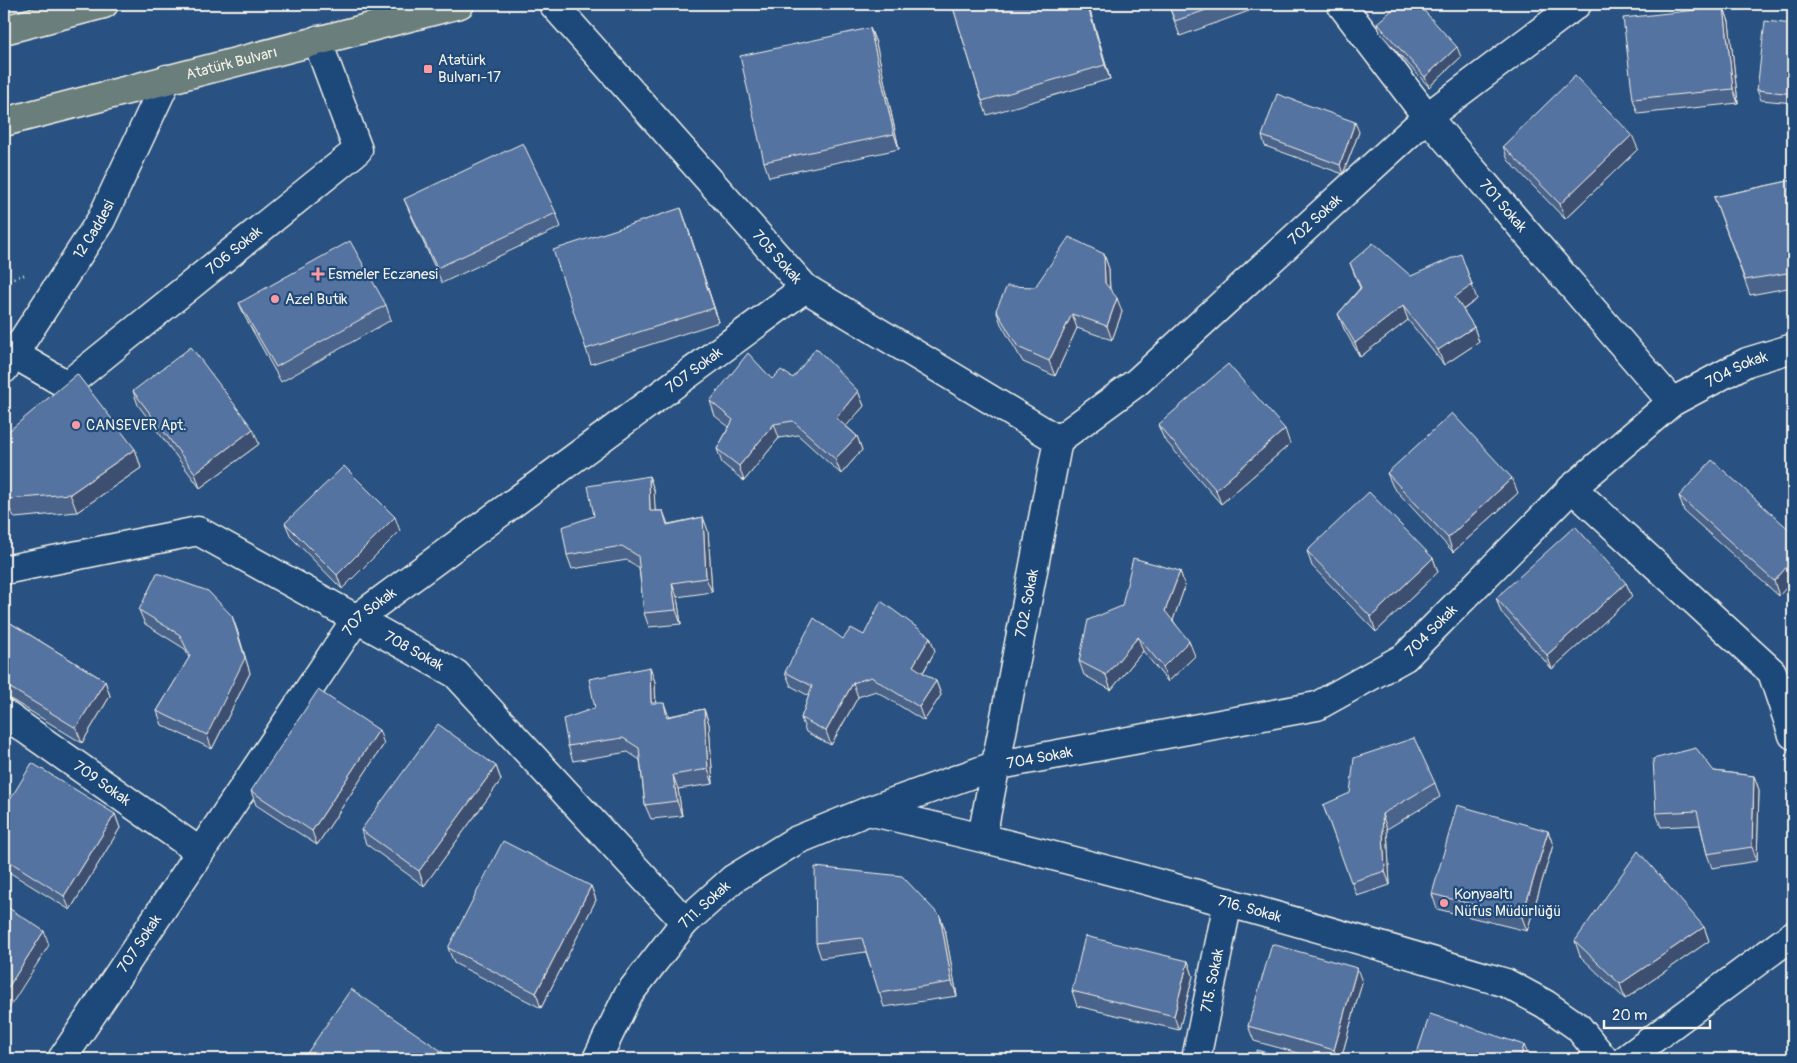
<svg xmlns="http://www.w3.org/2000/svg" width="1797" height="1063" font-family="Pangolin,sans-serif">
<style>
.lines{fill:none;stroke-linecap:round;stroke-linejoin:round}
.minor-casing{stroke:#f4f1e8;stroke-width:31}
.major-casing{stroke:#f4f1e8;stroke-width:31}
.path{stroke:#f4f1e8;stroke-width:3;stroke-dasharray:1 4;stroke-linecap:butt}
.minor{stroke:#1f4a7a;stroke-width:28}
.major{stroke:#6b7f7c;stroke-width:28}
.wall{fill:#49638a;stroke:#f4f1e8}
.shaded-wall{fill:#3c5071;stroke:#f4f1e8}
.building{fill:#5573a1;stroke:#f4f1e8}
.poi-dot{fill:#ff9aa2;stroke:#1f4a7a;stroke-width:2}
.labels{text-anchor:middle;stroke-width:4.5;stroke-linejoin:round;paint-order:stroke}
.poi-label{font-size:15px;fill:#f4f1e8;stroke:#1f4a7a;text-anchor:start}
.street-label{font-size:15px;fill:#f4f1e8;stroke:#1f4a7a}
</style>
<rect width="100%" height="100%" fill="#295282"/>
<filter id="ink" filterUnits="userSpaceOnUse"><feTurbulence type="fractalNoise" baseFrequency=".02" numOctaves="2"/><feDisplacementMap in="SourceGraphic" scale="10" xChannelSelector="R" yChannelSelector="G"/><feConvolveMatrix kernelMatrix="1 2 1 2 8 2 1 2 1" color-interpolation-filters="sRGB"/></filter>
<g filter="url(#ink)">
<g class="lines">
<!-- minor casing -->
<g class="minor-casing">
<g id="minor">
<path id="s1" d="M553 4 805 288 1058 440"/>
<path id="s2" d="M1341 4 1427 117 1672 402"/>
<path id="s3" d="M14 354 67 385 358 150 317 40"/>
<path id="s4" d="M4 369 101 220 167 79"/>
<path id="s5" d="M1058 440 1137 382 1427 117 1577 4"/>
<polyline points="1572,488 1772,672 1793,735"/>
<path id="s6" d="M4 570 198 531 456 674 685 922"/>
<path id="s7" d="M4 714 200 852"/>
<path id="s8" d="M868 811C1083 860 1295 920 1506 983L1545 1004 1578 1027 1604 1059"/>
<path id="s9" d="M982 837 1058 440"/>
<path id="s10" d="M62 1059 356 619 805 288"/>
<path id="s11" d="M597 1059 628 995 685 922 733 879 795 841 868 811 994 766 1317 706 1405 657 1572 488 1672 402 1747 362 1793 348"/>
<path id="s12" d="M1196 1059 1228 902"/>
<polyline points="1626,1059 1793,935"/>
</g>
</g>
<!-- major casing -->
<g class="major-casing">
<g id="major">
<polyline points="4,30 104,4"/>
<path id="s13" d="M4 122 460 4"/>
</g>
</g>
<!-- path -->
<polyline class="path" points="4,281 27,274"/>
<!-- minor -->
<use href="#minor" class="minor"/>
<!-- major -->
<use href="#major" class="major"/>
</g>
<!-- wall -->
<g class="wall">
<polygon points="952,4 1088,4 1110,79 987,115 982,101"/>
<polygon points="1168,4 1246,4 1249,11 1180,36"/>
<polygon points="1724,7 1729,22 1738,103 1638,114 1633,99"/>
<polygon points="1377,23 1461,57 1429,87 1380,33"/>
<polygon points="1793,24 1793,103 1761,100 1757,90"/>
<polygon points="870,28 876,43 899,149 769,177 764,162"/>
<polygon points="1359,132 1343,174 1265,146 1262,136"/>
<polygon points="1503,146 1638,149 1565,219 1508,160"/>
<polygon points="1793,180 1793,287 1750,295 1714,197"/>
<polygon points="404,199 556,213 561,227 442,283 410,213"/>
<polygon points="681,208 719,322 591,364 586,349"/>
<polygon points="1104,254 1109,269 1110,289 1122,312 1112,340 1077,328 1055,376 1023,362 1001,324 996,310 1035,287"/>
<polygon points="1350,263 1411,276 1477,299 1463,310 1474,327 1479,342 1444,365 1408,320 1360,357 1344,329 1338,314 1360,288"/>
<polygon points="239,303 386,305 391,320 281,382 245,317"/>
<polygon points="772,379 858,391 864,406 846,426 857,436 862,450 841,474 798,435 779,438 744,481 722,463 717,449 729,427 715,416 710,401"/>
<polygon points="133,391 259,444 200,488 138,405"/>
<polygon points="1158,425 1290,444 1221,504 1164,439"/>
<polygon points="4,435 135,449 141,468 77,512 15,518 4,500"/>
<polygon points="1387,473 1518,493 1453,552 1393,487"/>
<polygon points="649,476 654,490 655,511 663,511 668,524 703,517 708,531 712,592 677,597 681,624 649,627 644,613 639,568 627,560 572,569 567,555 594,516"/>
<polygon points="1679,496 1793,533 1779,596 1684,511"/>
<polygon points="285,523 400,531 342,589 291,537"/>
<polygon points="1307,551 1433,558 1438,572 1376,632 1312,566"/>
<polygon points="1180,571 1185,586 1173,620 1195,656 1168,682 1143,651 1111,690 1084,675 1079,661 1122,606"/>
<polygon points="1626,583 1632,597 1552,669 1501,612 1496,598"/>
<polygon points="139,610 232,616 237,630 250,673 212,749 162,725 157,711 189,658 185,649 145,624"/>
<polygon points="4,619 105,681 110,696 82,743 4,695"/>
<polygon points="864,635 930,637 935,651 923,673 936,681 941,695 924,721 876,691 858,697 831,745 806,732 801,718 809,696 791,686 785,672"/>
<polygon points="650,667 655,682 656,703 669,716 704,709 709,724 713,784 678,789 682,816 651,819 645,805 640,760 628,752 573,761 568,746 595,708"/>
<polygon points="384,744 317,845 256,805 251,791"/>
<polygon points="496,766 501,780 424,886 366,844 361,830"/>
<polygon points="1714,771 1754,776 1759,790 1757,861 1712,868 1707,854 1700,825 1661,827 1656,813"/>
<polygon points="1435,783 1440,797 1387,829 1390,885 1357,896 1323,805"/>
<polygon points="4,810 115,814 120,828 70,910 4,869"/>
<polygon points="1548,831 1553,845 1527,931 1437,909 1432,894"/>
<polygon points="591,886 596,900 541,1008 454,963 448,948"/>
<polygon points="940,916 945,930 957,996 884,1007 866,952 821,958 816,943"/>
<polygon points="1704,927 1709,941 1625,999 1580,956 1575,941"/>
<polygon points="1188,961 1193,976 1179,1030 1077,1006 1072,991"/>
<polygon points="1362,982 1341,1059 1320,1059 1254,1041 1248,1026"/>
</g>
<!-- shaded-wall -->
<g class="shaded-wall">
<polygon points="1087,4 1088,4 1110,79 1105,65"/>
<polygon points="1724,7 1729,22 1738,103 1733,89"/>
<polygon points="870,28 876,43 899,149 894,134"/>
<polygon points="1457,47 1461,57 1429,87 1425,77"/>
<polygon points="1355,122 1359,132 1343,174 1340,165"/>
<polygon points="1632,135 1638,149 1565,219 1560,204"/>
<polygon points="681,208 686,222 719,322 714,308"/>
<polygon points="1104,254 1109,269 1110,297 1105,283"/>
<polygon points="1466,268 1477,299 1461,311 1455,297"/>
<polygon points="1117,298 1122,312 1112,340 1107,326"/>
<polygon points="1403,306 1408,320 1360,357 1355,343"/>
<polygon points="1072,314 1077,328 1055,376 1049,361"/>
<polygon points="1474,327 1479,342 1444,365 1438,350"/>
<polygon points="858,391 864,406 841,432 836,418"/>
<polygon points="774,424 779,438 744,481 739,466"/>
<polygon points="253,429 259,444 200,488 195,473"/>
<polygon points="1285,429 1290,444 1221,504 1216,490"/>
<polygon points="857,436 862,450 841,474 835,459"/>
<polygon points="135,449 141,468 77,512 70,494"/>
<polygon points="649,476 654,490 656,525 650,511"/>
<polygon points="1512,478 1518,493 1453,552 1448,538"/>
<polygon points="395,517 400,531 342,589 337,575"/>
<polygon points="703,517 708,531 712,592 706,578"/>
<polygon points="1433,558 1438,572 1376,632 1371,617"/>
<polygon points="1793,560 1793,580 1779,596 1774,581"/>
<polygon points="1180,571 1185,586 1171,626 1165,611"/>
<polygon points="672,583 677,597 681,624 676,610"/>
<polygon points="1626,583 1632,597 1552,669 1547,655"/>
<polygon points="232,616 237,630 250,673 212,749 207,735"/>
<polygon points="930,637 935,651 918,681 913,666"/>
<polygon points="1138,637 1143,651 1111,690 1106,675"/>
<polygon points="1189,641 1195,656 1168,682 1163,667"/>
<polygon points="650,667 655,682 656,717 651,703"/>
<polygon points="105,681 110,696 82,743 76,728"/>
<polygon points="936,681 941,695 924,721 919,707"/>
<polygon points="853,683 858,697 831,745 826,731"/>
<polygon points="664,703 669,717 667,717"/>
<polygon points="704,709 709,724 713,784 708,769"/>
<polygon points="379,730 384,744 317,845 312,831"/>
<polygon points="496,766 501,780 424,886 419,871"/>
<polygon points="673,775 678,789 682,816 677,801"/>
<polygon points="1754,776 1759,790 1757,861 1752,847"/>
<polygon points="115,814 120,828 70,910 64,896"/>
<polygon points="1382,814 1387,829 1390,885 1385,871"/>
<polygon points="1548,831 1553,845 1527,931 1522,917"/>
<polygon points="591,886 596,900 541,1008 536,993"/>
<polygon points="940,916 945,930 957,996 952,982"/>
<polygon points="1704,927 1709,941 1625,999 1620,984"/>
<polygon points="44,931 49,945 4,1016 4,994"/>
<polygon points="1188,961 1193,976 1179,1030 1174,1016"/>
<polygon points="1357,968 1362,982 1341,1059 1337,1059 1334,1050"/>
<polygon points="1524,1045 1530,1059 1520,1059"/>
</g>
<!-- building -->
<g class="building">
<polygon points="952,4 1087,4 1105,65 982,101"/>
<polygon points="1168,4 1223,4 1175,21"/>
<polygon points="1399,4 1418,4 1457,47 1425,77 1377,23"/>
<polygon points="1724,7 1733,89 1633,99 1623,18"/>
<polygon points="1765,21 1793,24 1793,94 1757,90"/>
<polygon points="870,28 894,134 764,162 740,56"/>
<polygon points="1575,76 1632,135 1560,204 1503,146"/>
<polygon points="1277,94 1355,122 1340,165 1262,136"/>
<polygon points="523,143 556,213 437,268 404,199"/>
<polygon points="1793,180 1793,272 1745,280 1714,197"/>
<polygon points="681,208 714,308 586,349 553,250"/>
<polygon points="1069,237 1104,254 1105,283 1117,298 1107,326 1072,314 1049,361 1018,347 996,310 1007,286 1035,287"/>
<polygon points="350,241 386,305 276,367 239,303"/>
<polygon points="1373,243 1411,276 1461,254 1472,285 1455,297 1474,327 1438,350 1403,306 1355,343 1338,314 1361,288 1350,263"/>
<polygon points="191,347 253,429 195,473 133,391"/>
<polygon points="816,348 858,391 836,418 857,436 835,459 793,421 774,424 739,466 717,449 733,420 710,401 748,353 772,379 781,370 793,378"/>
<polygon points="1228,364 1285,429 1216,490 1158,425"/>
<polygon points="77,374 135,449 70,494 9,499 4,492 4,435"/>
<polygon points="1452,413 1512,478 1448,538 1387,473"/>
<polygon points="1712,460 1793,533 1793,560 1774,581 1679,496"/>
<polygon points="344,466 395,517 337,575 285,523"/>
<polygon points="649,476 650,511 663,511 667,525 703,517 706,578 672,583 676,610 644,613 638,556 622,546 567,555 562,527 594,516 588,486"/>
<polygon points="1369,492 1433,558 1371,617 1307,551"/>
<polygon points="1575,526 1626,583 1547,655 1496,598"/>
<polygon points="1133,558 1180,571 1165,611 1189,641 1163,667 1138,637 1106,675 1079,661 1088,620 1122,606"/>
<polygon points="157,573 208,591 232,616 245,658 207,735 157,711 190,656 180,635 139,610"/>
<polygon points="881,601 930,637 913,666 936,681 919,707 871,677 853,683 826,731 801,718 812,686 785,672 814,618 843,639 851,628 864,635"/>
<polygon points="4,619 105,681 76,728 4,684"/>
<polygon points="650,667 651,703 664,703 667,717 704,709 708,769 673,775 677,801 645,805 639,748 623,738 568,746 563,719 595,708 589,679"/>
<polygon points="318,690 379,730 312,831 251,791"/>
<polygon points="438,724 496,766 419,871 361,830"/>
<polygon points="1414,738 1435,783 1382,814 1385,871 1351,882 1323,805 1350,793 1354,758"/>
<polygon points="1696,748 1714,771 1754,776 1752,847 1707,854 1697,811 1656,813 1653,759"/>
<polygon points="32,763 115,814 64,896 4,858 4,810"/>
<polygon points="1457,805 1548,831 1522,917 1432,894"/>
<polygon points="503,841 591,886 536,993 448,948"/>
<polygon points="1638,851 1704,927 1620,984 1575,941"/>
<polygon points="815,867 902,876 940,916 952,982 879,993 862,938 816,943"/>
<polygon points="4,905 44,931 4,994"/>
<polygon points="1085,936 1188,961 1174,1016 1072,991"/>
<polygon points="1272,944 1357,968 1334,1050 1248,1026"/>
<polygon points="351,989 453,1059 303,1059"/>
<polygon points="1430,1014 1524,1045 1520,1059 1415,1059"/>
<polygon points="1257,1050 1287,1059 1254,1059"/>
</g>
</g>
<!-- markers -->
<g class="poi-dot">
<rect x="423" y="64" width="10" height="10" rx="2.5"/>
<path d="M315.5 266.5h5v5h5v5h-5v5h-5v-5h-5v-5h5z"/>
<circle cx="275" cy="299" r="5"/>
<circle cx="76" cy="425" r="5"/>
<circle cx="1444" cy="903" r="5"/>
</g>
<g class="labels">
<!-- poi labels -->
<g class="poi-label">
<text x="438" y="65">Atatürk<tspan x="438" dy="17">Bulvarı-17</tspan></text>
<text x="328" y="279">Esmeler Eczanesi</text>
<text x="285" y="304">Azel Butik</text>
<text x="86" y="430">CANSEVER Apt.</text>
<text x="1454" y="899">Konyaaltı<tspan x="1454" dy="17">Nüfus Müdürlüğü</tspan></text>
</g>
<!-- street labels -->
<g class="street-label">
<text dy="5" stroke="none"><textPath href="#s13" startOffset="235">Atatürk Bulvarı</textPath></text>
<text dy="5" stroke="none"><textPath href="#s2" startOffset="259">701 Sokak</textPath></text>
<text dy="5" stroke="none"><textPath href="#s5" startOffset="339">702 Sokak</textPath></text>
<text dy="5" stroke="none"><textPath href="#s4" startOffset="166">12 Caddesi</textPath></text>
<text dy="5" stroke="none"><textPath href="#s3" startOffset="276">706 Sokak</textPath></text>
<text dy="5" stroke="none"><textPath href="#s1" startOffset="338">705 Sokak</textPath></text>
<text dy="5" stroke="none"><textPath href="#s10" startOffset="949">707 Sokak</textPath></text>
<text dy="5" stroke="none"><textPath href="#s11" startOffset="1385">704 Sokak</textPath></text>
<text dy="5" stroke="none"><textPath href="#s9" startOffset="238">702. Sokak</textPath></text>
<text dy="5" stroke="none"><textPath href="#s10" startOffset="544">707 Sokak</textPath></text>
<text dy="5" stroke="none"><textPath href="#s11" startOffset="980">704 Sokak</textPath></text>
<text dy="5" stroke="none"><textPath href="#s6" startOffset="445">708 Sokak</textPath></text>
<text dy="5" stroke="none"><textPath href="#s11" startOffset="560">704 Sokak</textPath></text>
<text dy="5" stroke="none"><textPath href="#s7" startOffset="120">709 Sokak</textPath></text>
<text dy="5" stroke="none"><textPath href="#s11" startOffset="190">711. Sokak</textPath></text>
<text dy="5" stroke="none"><textPath href="#s8" startOffset="394">716. Sokak</textPath></text>
<text dy="5" stroke="none"><textPath href="#s10" startOffset="139">707 Sokak</textPath></text>
<text dy="5" stroke="none"><textPath href="#s12" startOffset="80">715. Sokak</textPath></text>
</g>
</g>
<!-- margin -->
<rect width="1797" height="1063" fill="none" stroke="#1f4a7a" stroke-width="20"/>
<rect x="10" y="10" width="1777" height="1043" fill="none" stroke="#f4f1e8" stroke-width="2" filter="url(#ink)"/>
<!-- scale -->
<path d="M1604 1020v8h106v-8" fill="none" stroke="#f4f1e8" stroke-width="2.5"/>
<text x="1612" y="1020" font-size="15" fill="#f4f1e8" stroke="#1f4a7a" stroke-width="4" paint-order="stroke">20 m</text>
</svg>
